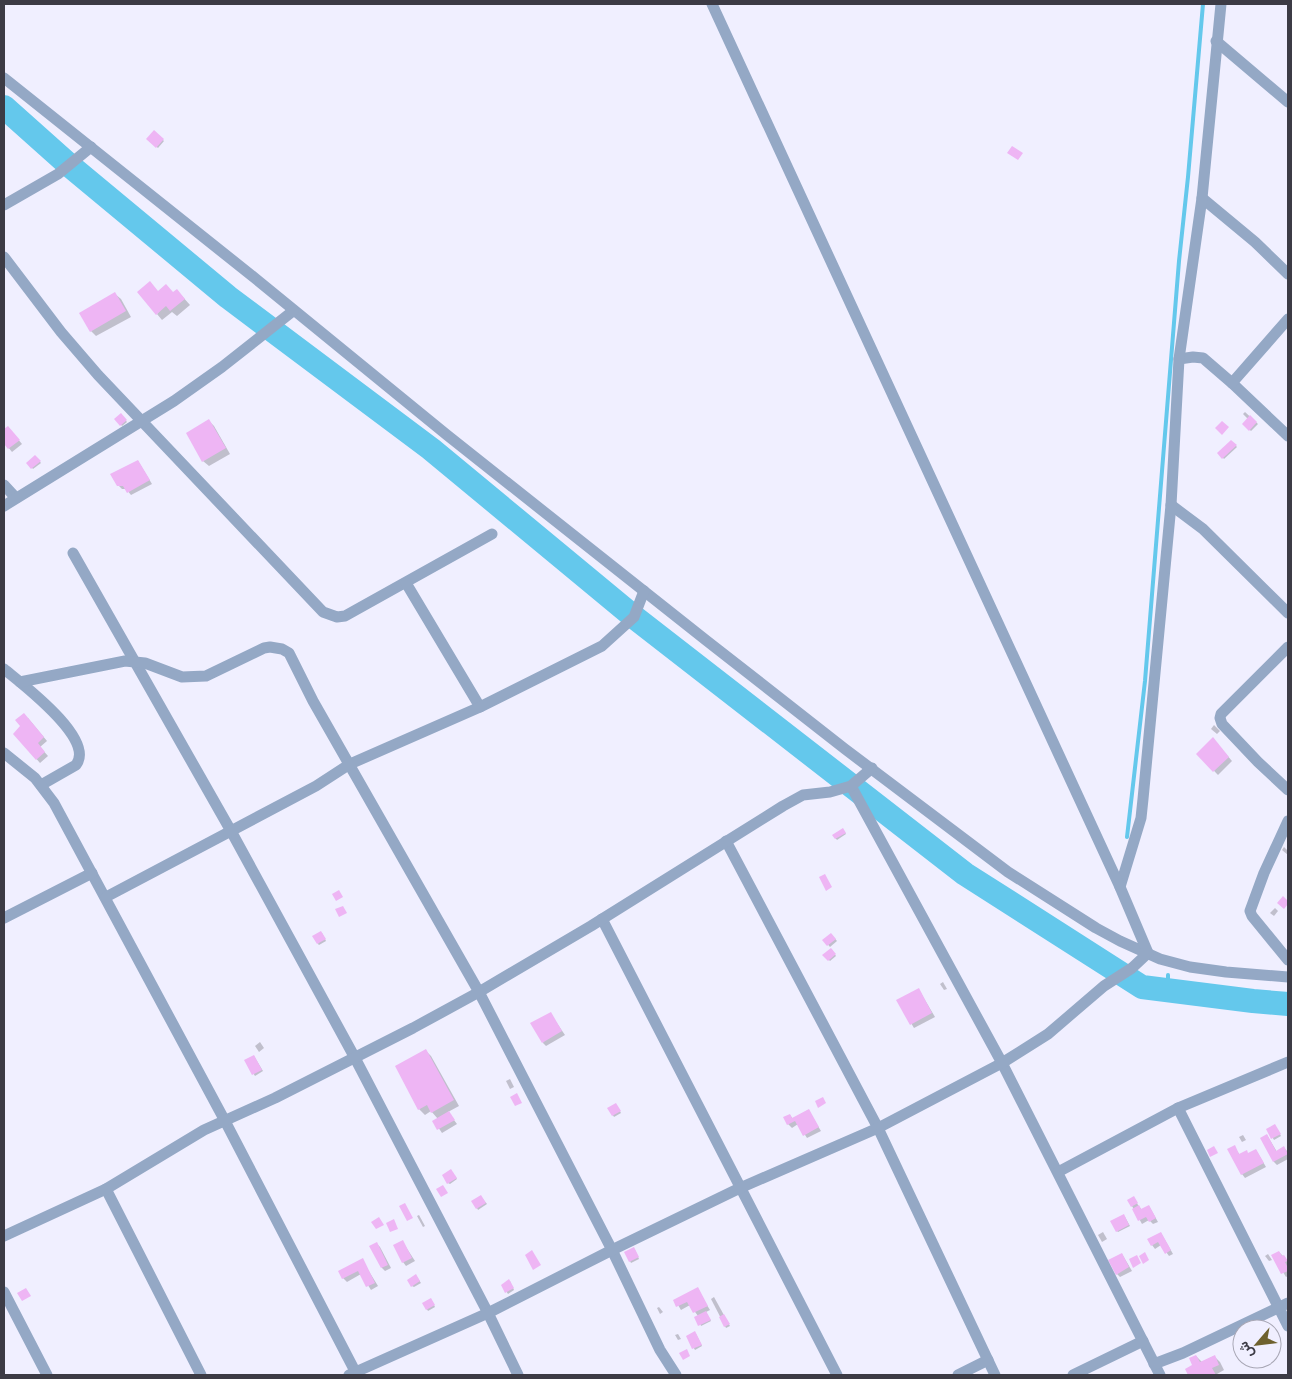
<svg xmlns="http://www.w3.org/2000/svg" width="1292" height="1379" font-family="'Roboto Serif',Vazirmatn,serif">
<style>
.shadow{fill:#0003}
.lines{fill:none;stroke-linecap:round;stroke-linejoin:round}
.stream{stroke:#64c8ec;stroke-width:4}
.river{stroke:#64c8ec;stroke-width:24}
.building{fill:#eeb5f4}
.minor{stroke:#94a8c5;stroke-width:11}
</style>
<rect width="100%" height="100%" fill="#f0efff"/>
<!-- shadow -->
<g class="shadow">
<polygon points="154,132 164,141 158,148 148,139"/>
<polygon points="173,293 182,296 190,305 177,316 172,312 162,320 157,314"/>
<polygon points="115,294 121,299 131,317 96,336 91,331"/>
<polygon points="1245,412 1258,424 1251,431 1244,424 1248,419 1243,414"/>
<polygon points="121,415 127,422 122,426 116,419"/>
<polygon points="209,421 214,426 230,454 209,466 203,461"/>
<polygon points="8,427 22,444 12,452 4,442 4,431"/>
<polygon points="1231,441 1237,447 1224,459 1219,453"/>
<polygon points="35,456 41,463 33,469 28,463"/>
<polygon points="138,461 152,484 131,495 126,489 122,489 118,485"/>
<polygon points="28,718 47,741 40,747 48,756 40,763 15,734"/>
<polygon points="1214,725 1220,731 1217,734 1211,729"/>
<polygon points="1213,739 1232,761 1218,775 1198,754"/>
<polygon points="844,831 846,834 837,840 833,835"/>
<polygon points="1284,847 1288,851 1288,855 1282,850"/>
<polygon points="1275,908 1278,911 1274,916 1270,913"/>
<polygon points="322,933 326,941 319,945 318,944"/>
<polygon points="831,934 837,941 830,947 824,940"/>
<polygon points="831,949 836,956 830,961 824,955"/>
<polygon points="943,982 947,989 944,990 940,984"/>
<polygon points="919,990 935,1017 914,1028 898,1001"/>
<polygon points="550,1013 565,1035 546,1046 543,1043"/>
<polygon points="260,1042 264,1048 259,1052 255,1046"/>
<polygon points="426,1051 431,1056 459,1106 448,1112 457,1124 442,1133 434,1121 438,1119 431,1111 425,1115 419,1109"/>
<polygon points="254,1056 263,1071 255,1076 246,1061"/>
<polygon points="510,1079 514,1087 510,1089 506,1081"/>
<polygon points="617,1106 621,1113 614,1117 609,1108"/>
<polygon points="808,1110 821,1131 807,1138 798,1124 792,1128 788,1124 790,1115 793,1119"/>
<polygon points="1276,1127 1281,1136 1274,1140 1268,1129"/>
<polygon points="1243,1135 1246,1140 1242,1142 1239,1137"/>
<polygon points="1267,1135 1277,1152 1284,1148 1287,1151 1288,1159 1277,1165 1274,1162 1262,1138"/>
<polygon points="1234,1147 1240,1155 1249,1154 1256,1150 1266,1167 1245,1178 1242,1174"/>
<polygon points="452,1172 457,1179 450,1184 448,1183"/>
<polygon points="482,1198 487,1204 478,1210 477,1208"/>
<polygon points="1135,1199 1138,1205 1142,1210 1149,1206 1158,1222 1153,1224 1149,1220 1142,1224 1132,1206"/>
<polygon points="419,1215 425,1226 423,1227 417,1216"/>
<polygon points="1125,1217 1130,1226 1118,1232 1117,1231"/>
<polygon points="1103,1232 1107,1239 1102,1242 1098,1235"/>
<polygon points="1161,1233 1173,1254 1169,1256 1161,1245 1155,1249 1152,1245"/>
<polygon points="402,1241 415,1261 406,1266 403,1262"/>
<polygon points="377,1244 380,1247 391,1268 385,1271 382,1268"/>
<polygon points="635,1250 639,1259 631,1263 626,1253"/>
<polygon points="1279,1252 1288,1261 1288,1276 1286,1277 1273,1255"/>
<polygon points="1122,1254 1132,1271 1120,1277 1117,1274"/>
<polygon points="1268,1254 1272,1260 1269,1261 1265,1256"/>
<polygon points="362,1260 378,1286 371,1290 361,1274 347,1282 343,1278"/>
<polygon points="417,1277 421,1283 414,1287 412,1286"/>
<polygon points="510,1281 514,1290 508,1294 502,1285"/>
<polygon points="697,1289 710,1310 706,1312 711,1321 701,1326 698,1316 690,1305 681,1310 675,1300"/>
<polygon points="714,1297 730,1326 726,1328 711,1299"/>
<polygon points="432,1301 435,1307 428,1311 424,1304"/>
<polygon points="659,1307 663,1312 660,1314 657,1308"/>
<polygon points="678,1334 681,1339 678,1340 675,1335"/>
<polygon points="696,1334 702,1346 695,1350 687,1336"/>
<polygon points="1196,1356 1202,1362 1214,1356 1220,1362 1224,1370 1217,1374 1218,1375 1189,1375 1187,1369 1194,1366"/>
</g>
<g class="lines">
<!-- stream -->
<g class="stream">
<polyline points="1127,837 1145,681 1179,261 1188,177 1203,4"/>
<polyline points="1168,991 1168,975"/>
</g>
<!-- river -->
<polyline class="river" points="4,107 69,165 228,297 431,449 634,617 965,874 1142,987 1253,1001 1288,1004"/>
</g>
<!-- building -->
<g class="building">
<polygon points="154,130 164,139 156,148 146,139"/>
<polygon points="1012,146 1023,153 1018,160 1007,153"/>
<polygon points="150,281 158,291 166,284 173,292 177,289 185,299 170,311 166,306 156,315 137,292"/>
<polygon points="115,292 126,311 90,332 79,313"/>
<polygon points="121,413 127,420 120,426 114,419"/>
<polygon points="1250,415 1257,422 1249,431 1242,424"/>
<polygon points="209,419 226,448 202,462 186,433"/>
<polygon points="1222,421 1229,427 1222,435 1215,428"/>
<polygon points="8,426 20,440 8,449 4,444 4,429"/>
<polygon points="1231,440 1237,445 1222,459 1217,453"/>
<polygon points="35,455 41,461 31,469 26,463"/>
<polygon points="138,460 150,480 127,493 123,486 117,486 110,474"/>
<polygon points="24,713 44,737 38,743 45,752 36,760 13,734 20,726 15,720"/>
<polygon points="1213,737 1229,757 1213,772 1196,754"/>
<polygon points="843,828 846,833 835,839 832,835"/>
<polygon points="825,874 832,887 826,891 819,877"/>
<polygon points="339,890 343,897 336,901 332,894"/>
<polygon points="1283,896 1288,901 1288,904 1284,909 1277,903"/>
<polygon points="343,906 347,913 339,917 335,909"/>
<polygon points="321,931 326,939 317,944 312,936"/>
<polygon points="831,933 836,939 827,946 822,940"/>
<polygon points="831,948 836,954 828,961 822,955"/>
<polygon points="919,988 932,1013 910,1025 896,1000"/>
<polygon points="551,1012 562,1031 542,1043 530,1023"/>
<polygon points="426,1049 454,1100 431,1113 427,1105 418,1110 395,1066"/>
<polygon points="254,1055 262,1070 252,1075 244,1060"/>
<polygon points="517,1093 522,1103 515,1106 510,1097"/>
<polygon points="823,1097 826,1103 818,1108 815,1101"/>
<polygon points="616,1103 621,1111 612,1116 607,1108"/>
<polygon points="809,1109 819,1127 803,1136 795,1121 787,1125 783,1117 790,1114 792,1118"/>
<polygon points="449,1111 455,1120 437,1130 432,1121"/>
<polygon points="1275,1124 1281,1134 1271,1139 1266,1129"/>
<polygon points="1267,1134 1276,1151 1284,1146 1288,1154 1273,1162 1260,1138"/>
<polygon points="1235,1145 1239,1154 1247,1150 1248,1153 1256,1149 1264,1163 1241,1175 1227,1149"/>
<polygon points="1214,1146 1218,1153 1210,1157 1207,1150"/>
<polygon points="451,1169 457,1178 447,1184 442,1175"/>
<polygon points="443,1185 448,1193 441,1197 436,1189"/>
<polygon points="481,1195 486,1203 476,1209 471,1201"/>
<polygon points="1134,1196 1138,1203 1131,1207 1127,1200"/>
<polygon points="405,1203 413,1218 407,1221 399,1206"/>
<polygon points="1139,1205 1141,1209 1149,1205 1156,1218 1149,1222 1146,1217 1138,1221 1132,1209"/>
<polygon points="1124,1214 1129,1225 1116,1232 1110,1221"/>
<polygon points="379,1217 384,1225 376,1229 371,1222"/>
<polygon points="394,1219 398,1229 390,1232 386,1223"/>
<polygon points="1161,1232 1171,1250 1165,1254 1158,1242 1151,1246 1147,1239"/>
<polygon points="403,1240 412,1258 402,1263 393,1245"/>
<polygon points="377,1242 388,1265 381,1268 369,1246"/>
<polygon points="634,1247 639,1257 629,1262 624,1252"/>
<polygon points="532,1250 541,1265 533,1270 525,1255"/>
<polygon points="1279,1251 1282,1256 1284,1255 1288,1261 1285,1262 1288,1268 1288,1271 1281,1274 1271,1255"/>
<polygon points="1145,1252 1149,1260 1143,1264 1139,1256"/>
<polygon points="1122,1253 1129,1267 1116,1275 1108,1260"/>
<polygon points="1137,1255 1141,1263 1133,1268 1129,1259"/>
<polygon points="363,1258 375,1283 366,1287 358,1271 342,1279 338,1271"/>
<polygon points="416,1274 420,1281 411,1287 407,1280"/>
<polygon points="509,1279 514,1288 505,1293 501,1285"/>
<polygon points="698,1287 708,1306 693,1313 687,1302 676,1307 673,1300"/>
<polygon points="26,1288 31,1296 22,1301 17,1293"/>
<polygon points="431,1298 435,1305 426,1310 422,1303"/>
<polygon points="706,1311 711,1320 698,1326 694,1317"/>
<polygon points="724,1314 730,1324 724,1327 719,1317"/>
<polygon points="695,1331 702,1345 692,1349 686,1336"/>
<polygon points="687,1349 690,1356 683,1360 679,1353"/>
<polygon points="1196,1355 1200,1362 1215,1355 1219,1365 1212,1368 1216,1375 1188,1375 1185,1369 1192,1365 1189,1358"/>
</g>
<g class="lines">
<!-- minor -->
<g class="minor">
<polyline points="1216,41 1288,102"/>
<polyline points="4,78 256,279 447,435 707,641 845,749 1008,872 1096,928 1120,941 1160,959 1190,967 1226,972 1288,977"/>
<polyline points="1202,198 1255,242 1288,274"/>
<polyline points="4,205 58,174 91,147"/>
<polyline points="4,257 61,332 98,375 323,612 337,617 345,616 492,534"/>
<polyline points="1179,359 1193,357 1203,358 1232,383 1288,436"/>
<polyline points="1232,383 1288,319"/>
<polyline points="4,485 16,498"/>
<polyline points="1171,505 1203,529 1288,613"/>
<polyline points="4,506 174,401 222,367 293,311"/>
<polyline points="73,553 231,831 355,1058 488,1313 518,1375"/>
<polyline points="406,583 480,707"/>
<polyline points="1288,647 1221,714 1220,718 1222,724 1258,762 1288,790"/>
<path d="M4 669C22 684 96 739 76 765L41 785"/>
<polyline points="20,682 125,661 145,663 182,677 206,676 264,648 270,647 282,649 289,653 313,701 479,992 612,1250 660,1350 676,1375"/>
<polyline points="4,753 35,778 54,803 225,1121 357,1375"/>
<polyline points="851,786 1002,1063 1160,1375"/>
<polyline points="1288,821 1264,873 1250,911 1252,916 1288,960"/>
<polyline points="726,841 878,1128 995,1375"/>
<polyline points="1120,887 1141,818 1143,799 1171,505 1179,359 1202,198 1221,4"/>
<polyline points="106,897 316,786 350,764 480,707 602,646 634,617 644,591"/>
<polyline points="4,918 92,873"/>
<polyline points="602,919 837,1375"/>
<polyline points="1178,1108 1288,1326"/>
<polyline points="1058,1172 1178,1108 1288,1062"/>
<polyline points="106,1189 201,1375"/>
<polyline points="4,1236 106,1189 204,1130 275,1098 413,1028 479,992 591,926 783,806 803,795 830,792 851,786 872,768"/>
<polyline points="4,1292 47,1375"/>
<polyline points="1154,1364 1183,1353 1288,1303"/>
<polyline points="349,1375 488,1313 612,1250 740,1188 878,1128 1002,1063 1048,1034 1104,986 1132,968 1148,953 1120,887 712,4"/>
<polyline points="958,1375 988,1360"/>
<polyline points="1073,1375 1143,1341"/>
</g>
</g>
<!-- border -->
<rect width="1292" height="1379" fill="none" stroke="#3c3b45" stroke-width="10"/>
<!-- north arrow -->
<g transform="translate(1257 1344) rotate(242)"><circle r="24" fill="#f0efff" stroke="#a8a7b5"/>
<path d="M0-4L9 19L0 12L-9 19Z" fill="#6e612e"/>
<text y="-8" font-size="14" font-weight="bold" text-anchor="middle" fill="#3c3b45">ش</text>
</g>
</svg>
